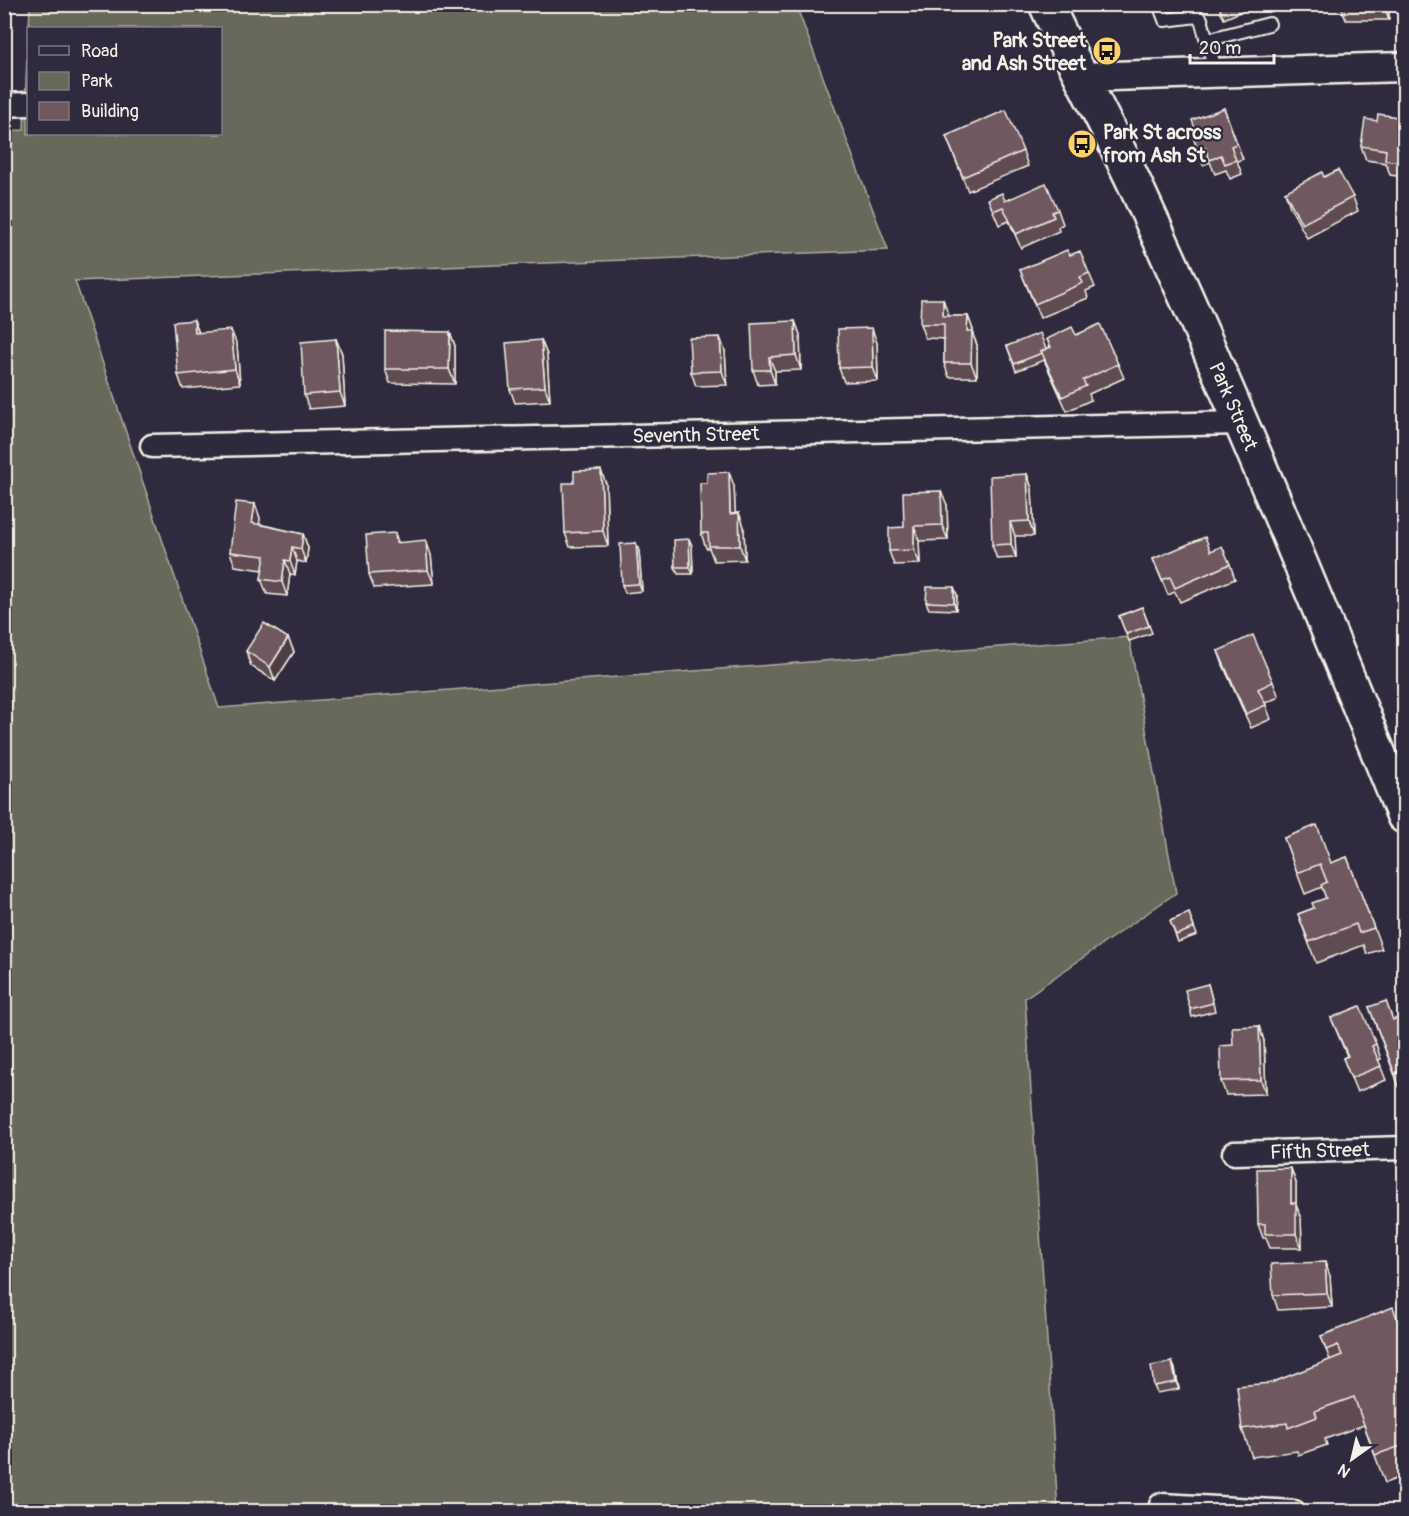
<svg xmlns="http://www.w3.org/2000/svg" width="1409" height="1516" font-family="Pangolin,sans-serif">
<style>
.green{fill:#68695a;stroke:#aeada1;stroke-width:1.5}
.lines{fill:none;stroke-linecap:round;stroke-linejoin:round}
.service-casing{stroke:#f4f1e8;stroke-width:16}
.minor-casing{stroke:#f4f1e8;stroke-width:27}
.tertiary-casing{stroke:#f4f1e8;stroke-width:33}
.secondary-casing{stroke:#f4f1e8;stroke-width:38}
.service{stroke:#2f2a3d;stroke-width:12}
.minor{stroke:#2f2a3d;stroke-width:22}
.tertiary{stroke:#2f2a3d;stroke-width:28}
.secondary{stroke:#2f2a3d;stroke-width:33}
.wall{fill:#604c53;stroke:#f4f1e8;stroke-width:1.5}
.shaded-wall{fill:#4e3e44;stroke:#f4f1e8;stroke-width:1.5}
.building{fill:#705861;stroke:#f4f1e8;stroke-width:1.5}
.labels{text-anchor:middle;stroke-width:4.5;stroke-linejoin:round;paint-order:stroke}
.poi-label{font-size:20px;font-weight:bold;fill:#f4f1e8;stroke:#2f2a3d;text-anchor:end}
.street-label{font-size:20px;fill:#f4f1e8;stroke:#2f2a3d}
</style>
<rect width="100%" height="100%" fill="#2f2a3d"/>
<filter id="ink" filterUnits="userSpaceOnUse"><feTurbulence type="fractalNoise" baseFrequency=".0167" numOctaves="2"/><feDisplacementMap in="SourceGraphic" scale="12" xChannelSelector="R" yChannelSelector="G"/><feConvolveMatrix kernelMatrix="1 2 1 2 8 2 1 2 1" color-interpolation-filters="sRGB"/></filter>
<g filter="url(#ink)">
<!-- green -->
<polygon class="green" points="30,5 796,5 888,250 75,281 219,708 1129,637 1176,893 1025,998 1058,1511 5,1511 4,131 24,130 28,33 28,134 220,134 220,28 29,28"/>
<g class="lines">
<!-- service casing -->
<g class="service-casing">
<g id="service">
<polyline points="1159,4 1165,20 1197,16 1201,19 1216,73"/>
<polyline points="1207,40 1269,24"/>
</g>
</g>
<!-- minor casing -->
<g class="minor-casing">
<g id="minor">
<polyline points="4,105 28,104"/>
<path id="s1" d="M152 446 1241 423"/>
<path id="s2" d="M1234 1153 1404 1148"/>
<polyline points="1161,1505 1294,1512"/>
</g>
</g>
<!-- tertiary casing -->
<g class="tertiary-casing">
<polyline id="tertiary" points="1080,77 1404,67"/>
</g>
<!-- secondary casing -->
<g class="secondary-casing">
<g id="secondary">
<path id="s3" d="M1046 4C1075 68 1109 128 1138 191 1233 397 1319 606 1404 816"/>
</g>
</g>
<!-- service -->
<use href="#service" class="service"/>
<!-- minor -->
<use href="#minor" class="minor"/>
<!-- tertiary -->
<use href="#tertiary" class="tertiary"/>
<!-- secondary -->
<use href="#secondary" class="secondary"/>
</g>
<!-- wall -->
<g class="wall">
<polygon points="1218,4 1258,4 1224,19"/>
<polygon points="1389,4 1389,20 1346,20 1341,6"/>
<polygon points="1224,108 1243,159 1237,161 1242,174 1230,179 1226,170 1215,174 1210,162 1203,165 1193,137 1197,135"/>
<polygon points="1404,118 1404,165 1403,177 1390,175 1386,163 1366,160 1361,146 1377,121"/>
<polygon points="946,136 1023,151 1028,166 968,191"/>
<polygon points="1324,177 1353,197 1358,211 1307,238 1290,207 1285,192"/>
<polygon points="988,199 1058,210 1063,224 1058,227 1059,231 1021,248 1009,221 999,225"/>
<polygon points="1070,255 1089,273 1095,287 1086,291 1088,298 1040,318 1020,270"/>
<polygon points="943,299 948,316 968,316 973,330 973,335 977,345 977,377 949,377 944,363 944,339 925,338 920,324"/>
<polygon points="194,320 199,333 237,345 240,384 183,389 178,375"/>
<polygon points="795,321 800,335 801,370 775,371 775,384 758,385 753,370"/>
<polygon points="450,332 455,346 455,384 390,383 385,369"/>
<polygon points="1076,335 1118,364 1124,378 1089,394 1091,400 1067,411 1044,360 1016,371 1007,346 1046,349 1050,347 1047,339"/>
<polygon points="336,339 342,354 345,406 309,409 304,395"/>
<polygon points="541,340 547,355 550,401 515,403 510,389"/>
<polygon points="877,343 878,381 844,382 839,368"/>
<polygon points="725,351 727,385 696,386 691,372"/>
<polygon points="1027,474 1032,489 1034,536 1015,536 1016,558 997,559 992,545"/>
<polygon points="606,484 608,546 570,547 565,533"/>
<polygon points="734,486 735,513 739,513 744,527 745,560 714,561 709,548 706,548 701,533"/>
<polygon points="255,504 260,518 259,524 303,534 308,548 306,563 297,561 295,575 290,574 287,596 267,594 261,579 263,570 235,566 230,552"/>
<polygon points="947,505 948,540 919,541 920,564 894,565 889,551 904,527"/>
<polygon points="395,533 398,542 431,555 434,584 374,588 369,574"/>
<polygon points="689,539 692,546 693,574 678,574 675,567"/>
<polygon points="636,543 639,551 642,591 625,593 622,585"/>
<polygon points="1211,551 1230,564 1235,579 1180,602 1175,592 1168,595 1153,559"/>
<polygon points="954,587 957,595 956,610 929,609 926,602"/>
<polygon points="1142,607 1152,633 1129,641 1119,616"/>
<polygon points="288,638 294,652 275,681 251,666 246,651"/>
<polygon points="1218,651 1273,682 1279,697 1265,703 1271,719 1251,728 1223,665"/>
<polygon points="1284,838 1331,863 1347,857 1382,949 1367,954 1364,945 1316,963 1298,914 1314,908 1326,898 1322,887 1305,894"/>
<polygon points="1189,913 1197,935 1178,942 1170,921"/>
<polygon points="1208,984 1215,1011 1192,1017 1190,1009"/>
<polygon points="1369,1007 1393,1020 1404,1015 1404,1087 1400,1089"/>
<polygon points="1331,1018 1376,1044 1381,1059 1378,1060 1386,1080 1357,1092 1343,1058 1347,1056"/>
<polygon points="1259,1026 1264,1041 1266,1094 1226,1095 1221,1081 1233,1045"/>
<polygon points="1296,1183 1296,1205 1301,1218 1302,1248 1270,1248 1266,1238 1263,1238 1258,1224"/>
<polygon points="1330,1276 1332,1307 1278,1310 1273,1295"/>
<polygon points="1321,1336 1404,1338 1404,1476 1385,1483 1364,1425 1325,1439 1327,1445 1298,1455 1297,1451 1252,1457 1242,1429 1271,1383 1330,1360"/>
<polygon points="1172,1362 1175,1369 1179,1389 1157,1393 1154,1386"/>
</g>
<!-- shaded-wall -->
<g class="shaded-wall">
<polygon points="1384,4 1389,4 1389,20 1384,5"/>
<polygon points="1400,149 1404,163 1403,177 1398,162"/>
<polygon points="943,299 948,314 948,330 943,316"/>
<polygon points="968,316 973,330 973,335 977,345 977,377 971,363 967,331"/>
<polygon points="194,320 199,334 195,333"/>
<polygon points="795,321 800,335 801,370 796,355"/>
<polygon points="872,328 877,343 878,381 873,367"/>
<polygon points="231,330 237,345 240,384 235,369"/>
<polygon points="450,332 455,346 455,384 449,369"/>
<polygon points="720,337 725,351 727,385 722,371"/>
<polygon points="336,339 342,354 345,406 340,392"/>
<polygon points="541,340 547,355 550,401 545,387"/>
<polygon points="769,357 775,371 775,384 770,370"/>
<polygon points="601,470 606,484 608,546 603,531"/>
<polygon points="729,472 734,486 736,528 730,514"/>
<polygon points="1027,474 1032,489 1034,536 1029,521"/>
<polygon points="941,491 947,505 948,540 942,525"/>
<polygon points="255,504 260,518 258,537 252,523"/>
<polygon points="739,513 744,527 745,560 740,546"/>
<polygon points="1010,522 1015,536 1016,558 1011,544"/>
<polygon points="914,526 919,541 920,564 914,550"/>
<polygon points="303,534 308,548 306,563 301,549"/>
<polygon points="689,539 692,546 693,574 690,567"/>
<polygon points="426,540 431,555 434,584 428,570"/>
<polygon points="636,543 639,551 642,591 639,584"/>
<polygon points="292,547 297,561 295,575 290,561"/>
<polygon points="285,560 290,574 287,596 282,582"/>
<polygon points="954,587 957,595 956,610 954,603"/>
<polygon points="288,638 294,652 275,681 270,667"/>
<polygon points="1259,1026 1264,1041 1266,1094 1261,1080"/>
<polygon points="1291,1168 1296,1183 1296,1205 1301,1218 1302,1248 1296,1234 1291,1203"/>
<polygon points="1325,1262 1330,1276 1332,1307 1327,1293"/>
<polygon points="1172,1362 1175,1369 1179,1389 1176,1382"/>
</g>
<!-- building -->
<g class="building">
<polygon points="1341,4 1384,4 1384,5 1341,6"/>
<polygon points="1224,108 1237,144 1231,146 1236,160 1225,164 1221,155 1210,160 1205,147 1198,150 1193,137 1197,135 1192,120"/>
<polygon points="1006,110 1023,151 963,177 946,136"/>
<polygon points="1378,114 1404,118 1404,149 1400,149 1398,162 1385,160 1386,150 1361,146 1365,119 1377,121"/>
<polygon points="1338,170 1353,197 1302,224 1285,192 1322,172 1324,177"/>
<polygon points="1046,183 1058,210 1052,212 1054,217 1016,234 1003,207 993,211 988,199 1002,193 1005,201"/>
<polygon points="1067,250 1070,255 1080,251 1089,273 1080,277 1083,283 1035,304 1020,270"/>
<polygon points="921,299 943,299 943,316 968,316 967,331 972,331 971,363 944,363 944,324 920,324"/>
<polygon points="194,320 195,333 231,330 235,369 178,375 173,322"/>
<polygon points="795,321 796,355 769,357 770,370 753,370 751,323"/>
<polygon points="1100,324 1118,364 1083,380 1086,386 1062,397 1041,351 1051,347 1047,339 1072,327 1076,335"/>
<polygon points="872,328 873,367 839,368 838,329"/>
<polygon points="385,331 450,332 449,369 385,369"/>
<polygon points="1040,333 1046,349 1041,351 1042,353 1014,364 1007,346"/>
<polygon points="720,337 722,371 691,372 689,338"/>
<polygon points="336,339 340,392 304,395 301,342"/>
<polygon points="541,340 545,387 510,389 506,343"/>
<polygon points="601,470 603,531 565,533 563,483 574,483 574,471"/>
<polygon points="729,472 730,514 739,513 740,546 709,546 708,533 701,533 700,483 707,483 707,473"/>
<polygon points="1027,474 1029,521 1010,522 1011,544 992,545 990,476"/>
<polygon points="941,491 942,525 914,526 914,550 889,551 889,528 904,527 903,492"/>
<polygon points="236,502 255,504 252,523 303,534 301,549 292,547 290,561 285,560 282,582 261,579 265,556 230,552"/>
<polygon points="395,533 396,543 426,540 428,570 369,574 366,535"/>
<polygon points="1205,537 1211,551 1222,546 1230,564 1175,588 1170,577 1162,580 1153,559"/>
<polygon points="689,539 690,567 675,567 674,540"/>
<polygon points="636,543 639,584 622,585 620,544"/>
<polygon points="927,587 954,587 954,603 926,602"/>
<polygon points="1142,607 1149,626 1126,634 1119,616"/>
<polygon points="264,623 288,638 270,667 246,651"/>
<polygon points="1253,635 1273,682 1258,689 1266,705 1246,714 1218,651"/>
<polygon points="1317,825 1331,863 1347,857 1374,928 1359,933 1356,924 1309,942 1298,914 1314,908 1312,903 1326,898 1321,885 1327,882 1320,864 1297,873 1284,838"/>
<polygon points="1189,913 1194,928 1176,935 1170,921"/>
<polygon points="1208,984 1213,1003 1190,1009 1185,990"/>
<polygon points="1386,1001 1393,1020 1404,1015 1404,1071 1395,1074 1369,1007"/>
<polygon points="1360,1006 1376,1044 1372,1046 1381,1066 1351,1078 1343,1058 1348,1056 1331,1018"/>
<polygon points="1259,1026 1261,1080 1221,1081 1220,1046 1233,1045 1232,1027"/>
<polygon points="1291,1168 1291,1203 1296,1203 1296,1234 1265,1234 1265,1224 1258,1224 1257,1169"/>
<polygon points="1325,1262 1327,1293 1273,1295 1271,1264"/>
<polygon points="1393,1307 1404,1338 1404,1445 1375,1455 1354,1397 1315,1411 1317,1417 1288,1428 1287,1423 1242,1429 1237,1386 1271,1383 1342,1355 1338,1345 1326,1350 1321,1336"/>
<polygon points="1172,1362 1176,1382 1154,1386 1151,1366"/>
</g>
</g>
<!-- icons -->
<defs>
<g id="bus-disc" transform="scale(1.5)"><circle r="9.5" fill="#ffd166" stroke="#2f2a3d"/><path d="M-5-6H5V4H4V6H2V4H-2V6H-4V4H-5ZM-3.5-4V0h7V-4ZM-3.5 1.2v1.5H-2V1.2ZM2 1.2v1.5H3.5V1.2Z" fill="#111"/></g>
</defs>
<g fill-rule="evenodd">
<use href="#bus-disc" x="1107" y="51"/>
<use href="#bus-disc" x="1082" y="144"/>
</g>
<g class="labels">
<!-- poi labels -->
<g class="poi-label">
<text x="1086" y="47">Park Street<tspan x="1086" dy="23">and Ash Street</tspan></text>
<text x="1103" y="139" text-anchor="start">Park St across<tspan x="1103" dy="23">from Ash St</tspan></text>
</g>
<!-- street labels -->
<g class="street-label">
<text dy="7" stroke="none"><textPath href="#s3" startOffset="444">Park Street</textPath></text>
<text dy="7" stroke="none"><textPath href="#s1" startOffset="544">Seventh Street</textPath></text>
<text dy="7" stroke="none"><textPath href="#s2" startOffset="86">Fifth Street</textPath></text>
</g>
</g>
<!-- margin -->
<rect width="1409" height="1516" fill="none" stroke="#2f2a3d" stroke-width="24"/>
<rect x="12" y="12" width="1385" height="1492" fill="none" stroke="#f4f1e8" stroke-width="2" filter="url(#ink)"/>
<!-- legend -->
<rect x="27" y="27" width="195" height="108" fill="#2f2a3d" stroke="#7e7a81" stroke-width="1.5"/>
<rect x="39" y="46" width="30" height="9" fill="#2f2a3d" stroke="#7e7a81" stroke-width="1.5"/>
<text x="81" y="57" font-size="18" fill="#f4f1e8">Road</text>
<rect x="39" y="72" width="30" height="18" fill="#68695a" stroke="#7e7a81" stroke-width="1.5"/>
<text x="81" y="87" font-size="18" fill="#f4f1e8">Park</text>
<rect x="39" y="102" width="30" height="18" fill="#705861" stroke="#7e7a81" stroke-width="1.5"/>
<text x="81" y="117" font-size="18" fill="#f4f1e8">Building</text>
<!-- north arrow -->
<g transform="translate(1352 1459) rotate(214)" stroke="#2f2a3d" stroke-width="4.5" paint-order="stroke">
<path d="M0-4.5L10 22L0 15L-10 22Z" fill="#f4f1e8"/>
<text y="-9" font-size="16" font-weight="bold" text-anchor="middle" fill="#f4f1e8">N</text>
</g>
<!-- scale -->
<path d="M1190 54v9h84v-9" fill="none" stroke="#f4f1e8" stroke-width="3"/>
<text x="1199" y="54" font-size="18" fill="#f4f1e8" stroke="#2f2a3d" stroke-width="4.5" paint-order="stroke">20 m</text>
</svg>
